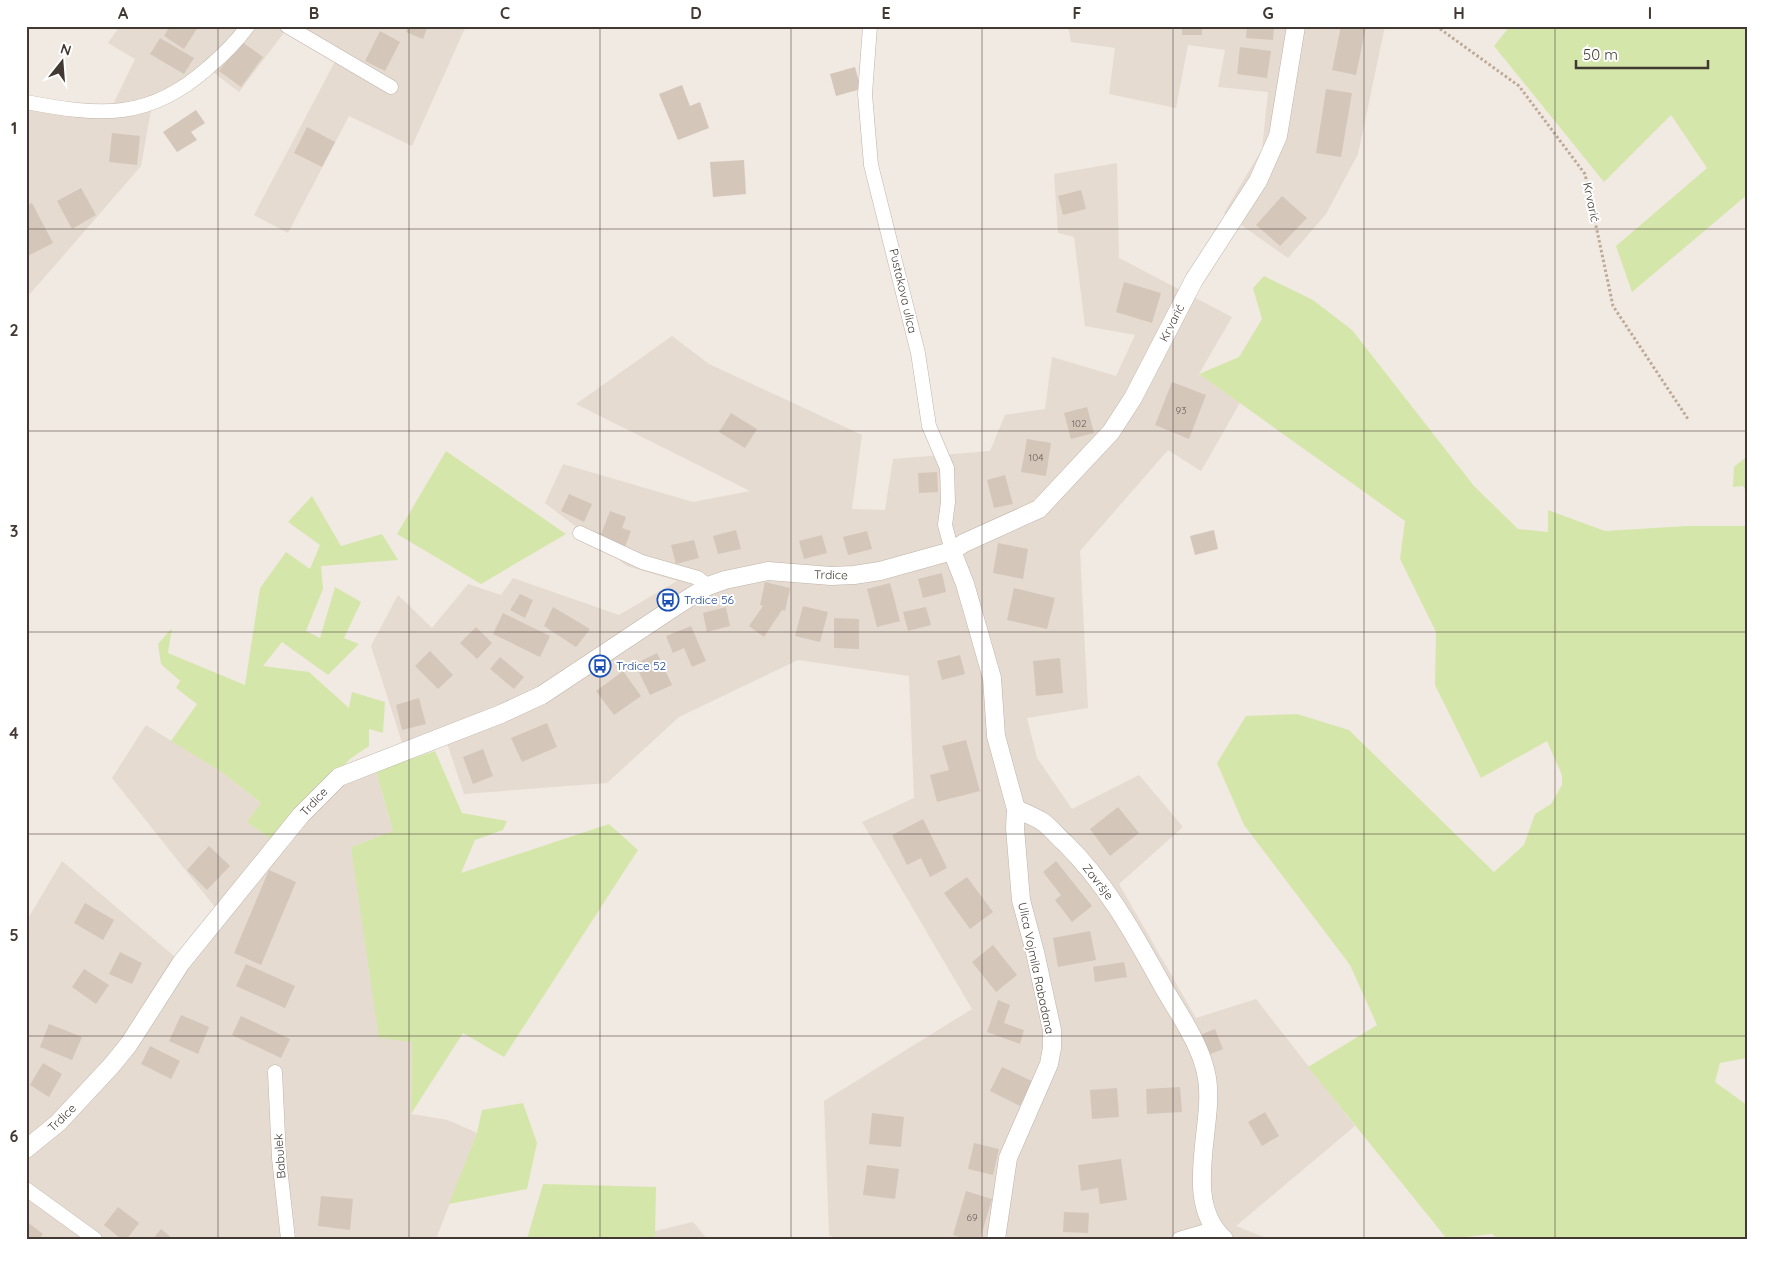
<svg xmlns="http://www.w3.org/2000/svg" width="1773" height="1265" font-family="Quicksand,sans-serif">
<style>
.residential{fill:#e5dbd0}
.green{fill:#d5e6aa}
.building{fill:#d5c6ba}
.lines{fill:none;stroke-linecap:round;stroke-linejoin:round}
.minor-casing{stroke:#bfb3a8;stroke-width:15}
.tertiary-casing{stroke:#bfb3a8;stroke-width:19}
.path{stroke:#bea996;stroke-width:3;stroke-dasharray:2.5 2.5;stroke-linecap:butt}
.minor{stroke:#fff;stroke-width:14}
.tertiary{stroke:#fff;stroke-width:18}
.grid{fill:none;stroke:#423933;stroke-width:1;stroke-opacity:0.55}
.labels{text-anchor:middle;stroke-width:4;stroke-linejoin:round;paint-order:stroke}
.number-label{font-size:10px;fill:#675c55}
.street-label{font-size:12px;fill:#423933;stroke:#fff}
.transit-label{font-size:12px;fill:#164399;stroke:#fff;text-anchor:start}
.neatline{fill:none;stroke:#423933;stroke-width:2}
.grid-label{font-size:16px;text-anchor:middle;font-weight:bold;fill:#423933}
</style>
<rect width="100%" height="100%" fill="#f1eae2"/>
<!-- residential -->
<g class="residential">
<polygon points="120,26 289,26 239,92 204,65 153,99 141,166 30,294 26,291 26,107 108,115 135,59 108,43"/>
<polygon points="299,26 466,26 412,146 349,116 288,233 254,215 341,50"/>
<polygon points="1068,26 1385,26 1358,154 1326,214 1288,258 1224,213 1262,149 1268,92 1218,87 1225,50 1188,45 1176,108 1109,94 1115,48 1071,42"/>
<polygon points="1117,163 1119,258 1232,317 1199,374 1240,403 1201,471 1168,450 1080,551 1088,708 1027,718 1037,758 1072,809 1139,775 1183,827 1119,884 1196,1018 1256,999 1355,1126 1236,1226 1269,1239 836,1239 829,1235 824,1101 972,1009 862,822 914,798 909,676 798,660 679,717 607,783 464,794 447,743 407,758 371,646 398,595 432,628 468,584 501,595 513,578 619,615 677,581 627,566 545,503 563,464 693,502 750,491 576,404 672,336 709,364 862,435 852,509 885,510 893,459 990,451 1005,415 1045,409 1052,357 1116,376 1135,335 1085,326 1074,237 1058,233 1054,174"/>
<polygon points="146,725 220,771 262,804 247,822 272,840 288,847 328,795 344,785 376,771 393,831 351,847 412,1042 411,1114 448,1120 477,1133 436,1239 26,1239 26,922 62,861 188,968 226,921 112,778"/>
<polygon points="693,1222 707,1239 655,1239 655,1231"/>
</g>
<!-- green -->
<g class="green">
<polygon points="1510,26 1747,26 1747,195 1632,292 1616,246 1707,168 1671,115 1604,182 1494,46"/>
<polygon points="1264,276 1313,300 1352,330 1474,486 1518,529 1548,532 1548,510 1605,531 1687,526 1747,526 1747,1058 1720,1063 1715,1082 1747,1105 1747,1239 1498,1239 1492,1234 1447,1239 1308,1067 1377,1025 1350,965 1244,825 1217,763 1246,716 1297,714 1349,730 1494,872 1524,845 1535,814 1551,804 1562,785 1562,775 1547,741 1481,778 1435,685 1436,632 1400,559 1405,521 1199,374 1239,357 1262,319 1253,288"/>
<polygon points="446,451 566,534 481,584 397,534"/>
<polygon points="1747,456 1747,493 1743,486 1733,487 1734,467"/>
<polygon points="312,496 341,546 382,534 398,560 321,566 323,589 306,631 320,638 335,587 361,602 344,638 359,644 328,675 282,642 263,666 309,672 349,708 352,692 385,702 383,733 369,729 369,746 350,759 272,840 247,822 261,803 220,771 171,741 197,704 176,688 180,681 161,664 158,644 172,628 168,653 245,685 260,588 286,552 310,569 320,545 288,522"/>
<polygon points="435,751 462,813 507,821 503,830 475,840 461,873 609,824 638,850 504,1057 463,1033 411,1114 412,1042 379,1038 351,847 393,831 376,771"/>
<polygon points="523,1103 537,1143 527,1189 449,1204 477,1133 482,1110"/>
<polygon points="543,1184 656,1187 655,1238 527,1239"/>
</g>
<!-- building -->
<g class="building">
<polygon points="170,26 196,26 198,27 184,49 164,36"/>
<polygon points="408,26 428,26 423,39 406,32"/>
<rect x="1182" y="26" width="20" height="9"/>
<polygon points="1247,26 1274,26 1273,40 1246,38"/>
<polygon points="1341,26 1366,26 1356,75 1332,70"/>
<polygon points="380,31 400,42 385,71 365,61"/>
<polygon points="160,38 194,58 184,74 150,54"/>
<polygon points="241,41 263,57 241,87 219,71"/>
<polygon points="1240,47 1271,51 1267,78 1237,74"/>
<polygon points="855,67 861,89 836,96 830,74"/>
<polygon points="682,85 690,106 700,102 709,128 678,140 659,94"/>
<polygon points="1326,89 1352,93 1341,157 1316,153"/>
<polygon points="196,110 205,123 191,132 197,140 177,152 163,132"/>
<polygon points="307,127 335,142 322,167 294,153"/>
<polygon points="112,133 140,136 137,165 109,162"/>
<polygon points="744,160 746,194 713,197 710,162"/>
<polygon points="81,188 96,215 72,229 57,201"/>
<polygon points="1081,190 1086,209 1063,215 1058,196"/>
<polygon points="1282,196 1307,218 1280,246 1256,225"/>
<polygon points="32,203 53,243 26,257 26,206"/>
<polygon points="1124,282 1161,293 1152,323 1116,312"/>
<polygon points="1172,382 1206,395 1189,439 1155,425"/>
<polygon points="1087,407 1094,433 1071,439 1064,413"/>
<polygon points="731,413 757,429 745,448 719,432"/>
<polygon points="1027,439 1051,443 1046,476 1021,472"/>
<polygon points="937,472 938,492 919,493 918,473"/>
<polygon points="1005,475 1013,504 994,508 987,480"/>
<polygon points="569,494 592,504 584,522 561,511"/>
<polygon points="610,511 626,517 622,528 631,531 625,547 600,537"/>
<polygon points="736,530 741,549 718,554 713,536"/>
<polygon points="1214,530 1218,549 1195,555 1190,536"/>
<polygon points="867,531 872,549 848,555 843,537"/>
<polygon points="822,535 827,553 804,559 799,541"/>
<polygon points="694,540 699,558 676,564 671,545"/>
<polygon points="998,543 1028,549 1023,579 993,573"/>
<polygon points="942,573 946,592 923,598 918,579"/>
<polygon points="765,582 790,588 785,611 782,610 764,637 749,626 763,606 760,605"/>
<polygon points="890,583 900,621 877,627 867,589"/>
<polygon points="1014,588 1055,598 1047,629 1007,620"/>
<polygon points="520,594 533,600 525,618 510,610"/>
<polygon points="803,606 828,612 820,642 795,636"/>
<polygon points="553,607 590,629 576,647 544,626"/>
<polygon points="726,607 730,626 707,632 703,613"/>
<polygon points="926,607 931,625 908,631 903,612"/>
<polygon points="503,613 550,636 540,657 493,634"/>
<polygon points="834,618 859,619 859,649 834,648"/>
<polygon points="691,626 706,661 692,667 684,648 673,653 666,636"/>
<polygon points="476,627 492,643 477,659 460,643"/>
<polygon points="430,651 453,675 438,689 415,666"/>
<polygon points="657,653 672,685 650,695 635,664"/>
<polygon points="960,655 965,674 942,680 937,661"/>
<polygon points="500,657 524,677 514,689 490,669"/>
<polygon points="1060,658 1063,693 1036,696 1033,661"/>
<polygon points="623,671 641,696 614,715 596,691"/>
<polygon points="419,698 426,724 402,730 396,705"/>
<polygon points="547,723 557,747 522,762 511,738"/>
<polygon points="966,740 980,791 937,802 930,775 949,770 942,746"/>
<polygon points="483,749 493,776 473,784 463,757"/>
<polygon points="1118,807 1139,833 1110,856 1090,829"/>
<polygon points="923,819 947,868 930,877 921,858 907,865 892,835"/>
<polygon points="209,846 230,866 207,890 187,870"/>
<polygon points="1056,861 1092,906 1072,922 1055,900 1061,895 1043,872"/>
<polygon points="269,870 296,882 261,965 234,953"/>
<polygon points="967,877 993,912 970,929 944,893"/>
<polygon points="85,903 114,920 103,940 74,923"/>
<polygon points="1090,931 1096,960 1058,967 1053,938"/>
<polygon points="993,945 1017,975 996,992 972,962"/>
<polygon points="120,952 142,963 132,984 109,974"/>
<polygon points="1124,962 1127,977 1095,982 1093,967"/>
<polygon points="246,964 295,986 285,1008 236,986"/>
<polygon points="84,969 109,985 96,1004 72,987"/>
<polygon points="998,1000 1010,1005 1004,1023 1024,1030 1020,1044 987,1032"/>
<polygon points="181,1015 209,1027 198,1054 169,1041"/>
<polygon points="241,1016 290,1039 281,1058 232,1035"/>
<polygon points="49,1024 82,1037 72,1060 40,1047"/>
<polygon points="1215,1029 1223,1049 1208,1055 1200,1035"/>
<polygon points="150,1046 180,1061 171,1079 141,1064"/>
<polygon points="43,1063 62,1074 49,1097 30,1085"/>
<polygon points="1002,1067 1032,1081 1020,1106 990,1091"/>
<polygon points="1180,1087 1182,1112 1147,1114 1146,1089"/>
<polygon points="1117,1088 1119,1117 1092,1119 1090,1090"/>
<polygon points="1265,1112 1279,1136 1262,1146 1248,1122"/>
<polygon points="872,1113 904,1117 901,1147 869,1144"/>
<polygon points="974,1143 999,1149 993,1175 968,1169"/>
<polygon points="1121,1159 1127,1200 1100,1204 1098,1188 1081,1191 1078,1165"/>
<polygon points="867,1165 899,1169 895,1199 863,1195"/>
<polygon points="966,1191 992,1199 980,1239 965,1239 953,1235"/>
<polygon points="321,1196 353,1199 350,1230 318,1226"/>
<polygon points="118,1207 139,1223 127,1239 121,1239 104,1225"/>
<polygon points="1064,1212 1089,1213 1088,1233 1063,1232"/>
<polygon points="26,1221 43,1234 39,1239 26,1239"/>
<polygon points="161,1229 173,1239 153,1239"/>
</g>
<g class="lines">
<!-- minor casing -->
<g class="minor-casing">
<g id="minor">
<polyline points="287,26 391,87"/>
<polyline points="870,26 865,94 871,165 918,353 929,426 947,468 948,502 945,525 952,551"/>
<path d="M26 102C100 116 149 121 209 67 223 55 237 41 248 26"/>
<polyline points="580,533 642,562 698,578 708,586"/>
<polyline points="275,1072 279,1158 288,1239"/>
<polyline points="26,1189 95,1239"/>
<polyline points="1179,1239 1213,1229"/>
</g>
</g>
<!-- tertiary casing -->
<g class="tertiary-casing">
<g id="tertiary">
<polyline points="952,551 965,584 992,678 996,736 1016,809 1015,828 1021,900 1035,952 1052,1030 1052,1048 1049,1064 1008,1158 996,1239"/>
<path d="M1016 809C1025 813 1035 817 1043 822 1051 828 1058 837 1065 843 1108 885 1136 938 1165 990 1181 1017 1202 1047 1207 1078 1215 1126 1181 1200 1224 1239"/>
<polyline points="26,1149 58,1123 112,1065 129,1044 181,963 301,815 339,777 501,714 542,695 673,608 708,586 725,580 768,571 831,576 854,575 880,571 952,551 964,543 1039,509 1111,432 1133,398 1194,280 1258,181 1278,136 1296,26"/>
</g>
</g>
<!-- path -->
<polyline class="path" points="1436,26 1519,86 1585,174 1613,306 1688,419"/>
<!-- minor -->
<use href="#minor" class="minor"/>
<!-- tertiary -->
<use href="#tertiary" class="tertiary"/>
</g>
<!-- grid -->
<path class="grid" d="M218 26V1239M409 26V1239M600 26V1239M791 26V1239M982 26V1239M1173 26V1239M1364 26V1239M1555 26V1239M26 229H1747M26 431H1747M26 632H1747M26 834H1747M26 1036H1747"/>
<!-- icons -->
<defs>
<g id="bus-ring" transform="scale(1.125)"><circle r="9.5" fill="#fff" stroke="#1a4fb4" stroke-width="1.5"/><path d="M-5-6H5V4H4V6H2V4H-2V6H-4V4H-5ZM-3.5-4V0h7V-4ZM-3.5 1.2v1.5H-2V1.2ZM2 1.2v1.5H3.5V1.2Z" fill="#1a4fb4"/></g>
</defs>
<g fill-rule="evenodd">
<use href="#bus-ring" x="668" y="600"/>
<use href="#bus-ring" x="600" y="666"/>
</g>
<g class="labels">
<!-- number labels -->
<g class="number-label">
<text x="1181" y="414">93</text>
<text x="1079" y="427">102</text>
<text x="1036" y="461">104</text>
<text x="972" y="1221">69</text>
</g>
<!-- street labels -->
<g class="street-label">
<text transform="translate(1591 202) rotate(78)" y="4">Krvarić</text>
<text transform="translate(903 291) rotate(77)" y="4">Pustakova ulica</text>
<text transform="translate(1172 323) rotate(-63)" y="4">Krvarić</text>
<text transform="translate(831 575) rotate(1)" y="4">Trdice</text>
<text transform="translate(314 802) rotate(-47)" y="4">Trdice</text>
<text transform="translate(1098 882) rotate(52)" y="4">Završje</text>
<text transform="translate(1036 968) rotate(78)" y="4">Ulica Vojmila Rabadana</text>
<text transform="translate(62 1118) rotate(-44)" y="4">Trdice</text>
<text transform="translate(280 1156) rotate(-94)" y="4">Babulek</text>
</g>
<!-- transit labels -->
<g class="transit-label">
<text x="684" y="604">Trdice 56</text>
<text x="616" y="670">Trdice 52</text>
</g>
</g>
<!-- border -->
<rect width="1773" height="1265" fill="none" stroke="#ffffff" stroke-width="55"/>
<!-- north arrow -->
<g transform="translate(62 62) rotate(17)" stroke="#ffffff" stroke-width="4" paint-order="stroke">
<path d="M0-4L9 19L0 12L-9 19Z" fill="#423933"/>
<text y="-8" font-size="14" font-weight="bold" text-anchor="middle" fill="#423933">N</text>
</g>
<!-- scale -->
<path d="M1576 60v8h132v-8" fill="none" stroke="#423933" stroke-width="2.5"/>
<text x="1583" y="60" font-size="15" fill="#423933" stroke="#ffffff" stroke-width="4" paint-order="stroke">50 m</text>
<rect x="28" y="28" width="1718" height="1210" class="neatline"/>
<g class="grid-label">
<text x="123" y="19">A</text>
<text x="314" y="19">B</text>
<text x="505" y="19">C</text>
<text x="696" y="19">D</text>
<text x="886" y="19">E</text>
<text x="1077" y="19">F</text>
<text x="1268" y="19">G</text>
<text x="1459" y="19">H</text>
<text x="1650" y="19">I</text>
<text x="14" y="134">1</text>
<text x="14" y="336">2</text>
<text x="14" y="537">3</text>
<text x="14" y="739">4</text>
<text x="14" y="941">5</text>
<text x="14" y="1142">6</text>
</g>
</svg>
